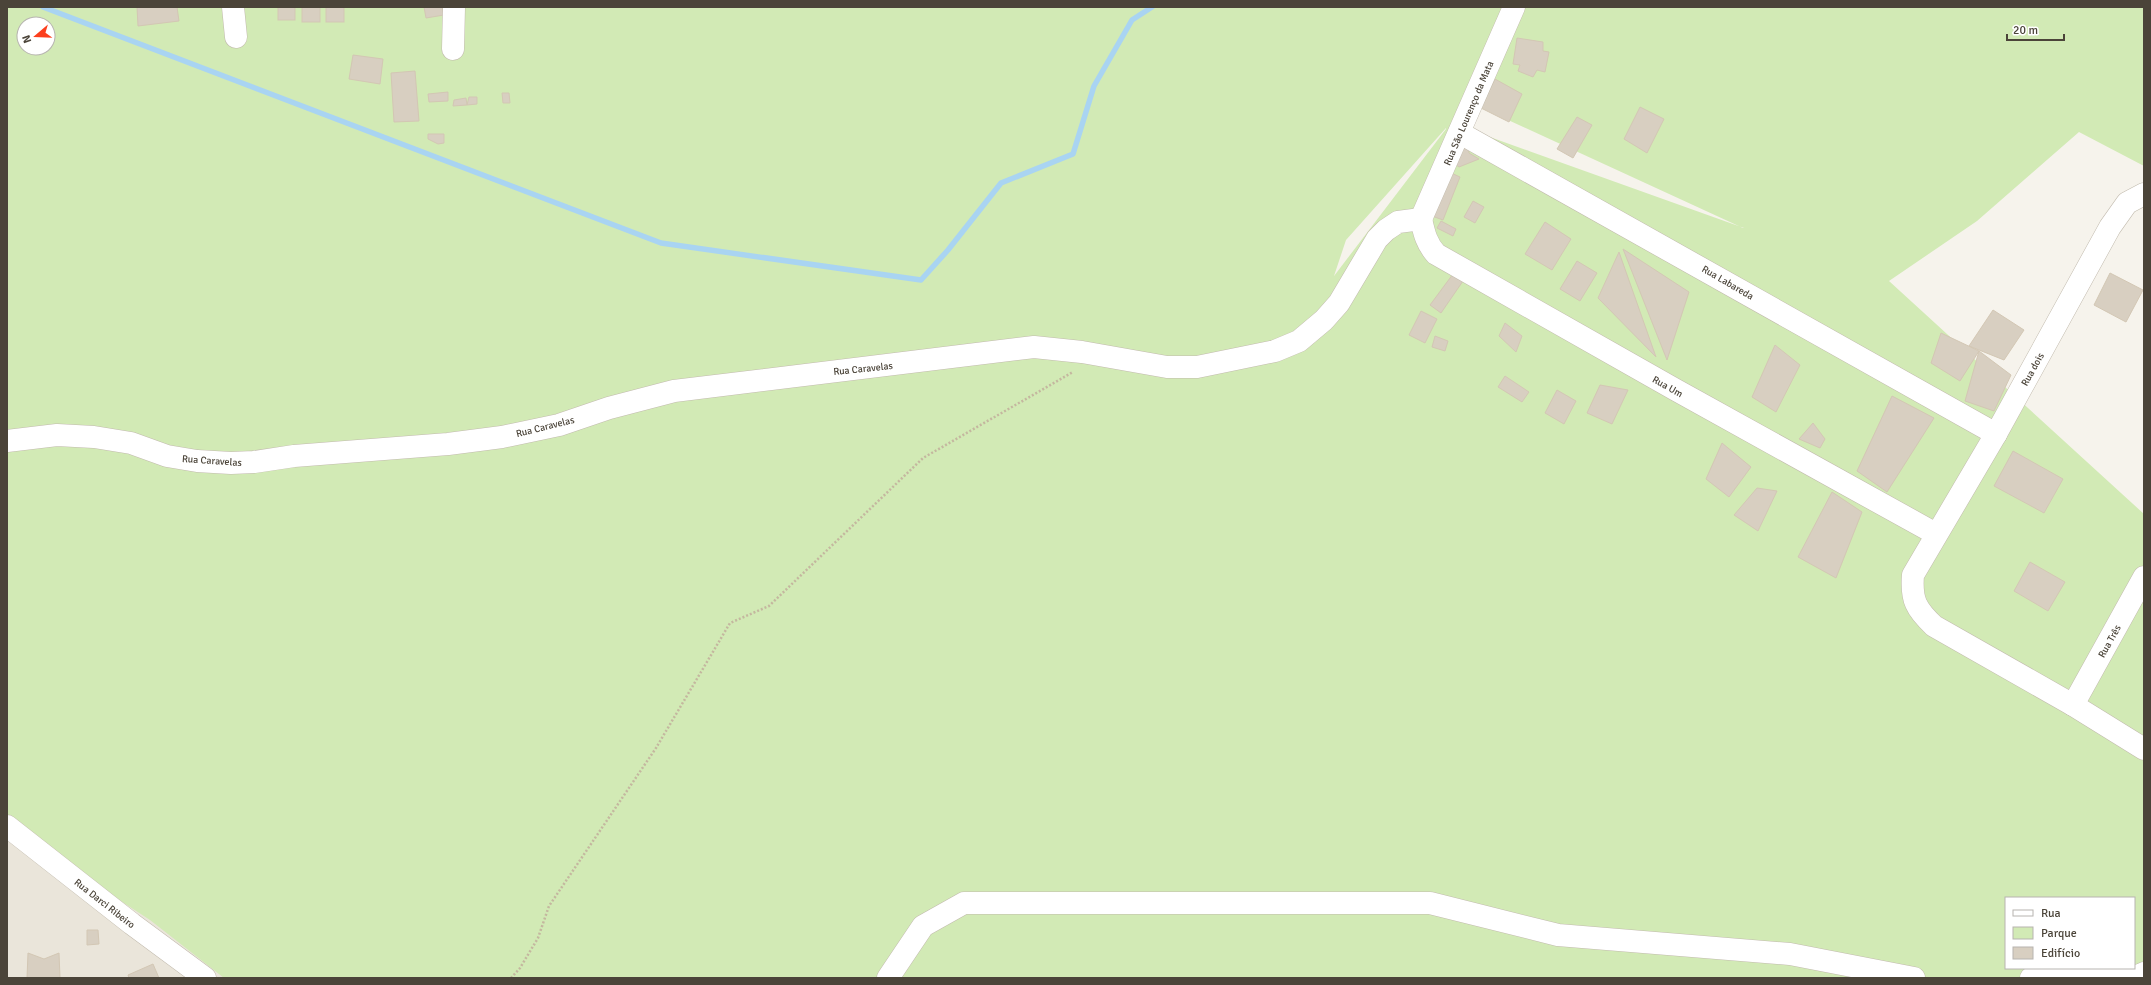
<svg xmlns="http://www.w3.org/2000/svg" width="2151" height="985" font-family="Signika,sans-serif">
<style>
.residential{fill:#eae5da}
.green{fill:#d2eab5;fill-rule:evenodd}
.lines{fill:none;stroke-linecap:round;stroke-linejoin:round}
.stream{stroke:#a9d4f2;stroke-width:5.5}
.building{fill:#d8cfc1;stroke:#d3c7b4}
.minor-casing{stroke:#c2bbae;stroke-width:23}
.path{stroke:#c4b79f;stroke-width:2.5;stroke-dasharray:2 2;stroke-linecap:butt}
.minor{stroke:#fff;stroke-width:22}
.labels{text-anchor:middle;stroke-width:3;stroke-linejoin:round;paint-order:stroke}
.street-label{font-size:10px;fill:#4b4439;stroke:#fff}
</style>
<rect width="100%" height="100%" fill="#f6f3ec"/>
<!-- residential -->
<polygon class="residential" points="7,797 231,978 7,978"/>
<!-- green -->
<path class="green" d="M7 7H2144V166L2079 132 1977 221 1889 281 2144 514V978H224L150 920 7 827ZM24 24H48V48H24ZM1482 108 1743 228H1744L1451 123ZM1446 128V129L1334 276 1346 240ZM2006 898H2134V968H2006Z"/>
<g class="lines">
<!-- stream -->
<polyline class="stream" points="43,7 661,243 921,280 948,250 1001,183 1073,154 1094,86 1132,20 1152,7"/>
</g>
<!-- building -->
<g class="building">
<polygon points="137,7 177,7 179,21 138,26"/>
<rect x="278" y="7" width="17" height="13"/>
<rect x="302" y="7" width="18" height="15"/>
<rect x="326" y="7" width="18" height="15"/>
<polygon points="424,7 442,7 444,15 426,18"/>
<polygon points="1517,38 1543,42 1543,51 1549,52 1545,72 1537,70 1533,77 1518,71 1520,65 1513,64"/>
<polygon points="353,55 383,59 380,84 349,79"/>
<polygon points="415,71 419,121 394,122 391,73"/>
<polygon points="1495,79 1522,94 1509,122 1481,108"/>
<polygon points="448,92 448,101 429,102 428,94"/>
<polygon points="502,93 509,93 510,103 503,103"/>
<polygon points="469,97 477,97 477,104 467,105"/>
<polygon points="466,98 467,105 453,106 454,100"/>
<polygon points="1640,107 1664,119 1647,153 1624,139"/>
<polygon points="1577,117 1592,125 1573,158 1557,149"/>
<polygon points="428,134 444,134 444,143 438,144 428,139"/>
<polygon points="1468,147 1469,153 1479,159 1459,167 1454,163 1459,151"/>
<polygon points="1449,172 1460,177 1443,220 1432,216"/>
<polygon points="1473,201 1484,207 1475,223 1464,217"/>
<polygon points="1441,221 1456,229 1453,236 1437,228"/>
<polygon points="1545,222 1571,239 1552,270 1525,254"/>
<polygon points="1623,249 1689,292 1667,360"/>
<polygon points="1619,252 1656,357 1598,298"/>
<polygon points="1577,261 1597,273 1580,301 1560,289"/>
<polygon points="2110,273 2143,290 2126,322 2094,305"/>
<polygon points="1453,274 1463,281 1441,313 1430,305"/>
<polygon points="1993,310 2024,330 2004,360 1969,346"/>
<polygon points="1421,311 1437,319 1425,343 1409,335"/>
<polygon points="1505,323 1522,336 1516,352 1499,336"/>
<polygon points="1941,333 1979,351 1960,381 1931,363"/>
<polygon points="1435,336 1448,341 1445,351 1432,347"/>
<polygon points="1775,345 1800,365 1776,412 1752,397"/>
<polygon points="1979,351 2011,375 1994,411 1965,401"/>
<polygon points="1505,376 1529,392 1522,402 1498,387"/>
<polygon points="1600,385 1628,390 1612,424 1587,413"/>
<polygon points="1557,390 1576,401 1564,424 1545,413"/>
<polygon points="1892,396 1934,418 1887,492 1857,471"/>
<polygon points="1813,423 1825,439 1820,448 1799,439"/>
<polygon points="1722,443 1751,467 1729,497 1706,479"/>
<polygon points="2013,451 2063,479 2044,513 1994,486"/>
<polygon points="1757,488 1777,491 1758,531 1734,515"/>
<polygon points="1832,492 1862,512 1836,578 1798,557"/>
<polygon points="2030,562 2065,582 2048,611 2014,591"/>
<polygon points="87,930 98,930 99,944 87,945"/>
<polygon points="28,953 44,959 59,953 60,978 27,978"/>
<polygon points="153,964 159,978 129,978 128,975"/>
</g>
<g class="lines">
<!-- minor casing -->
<g class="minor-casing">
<g id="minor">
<polyline points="233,7 236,37"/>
<polyline points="453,49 454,7"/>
<polyline points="1460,133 1996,434"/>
<path d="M2144 194 2127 203 2110 227 1996 434 1913 575C1911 600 1916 609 1934 626L2073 705 2144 749"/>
<path d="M1421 219C1424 232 1426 243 1436 254L1676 390 1936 534"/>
<polyline points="1421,219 1514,7"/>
<polyline points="7,441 57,435 94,437 131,443 167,456 197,461 231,463 254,462 294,456 448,444 502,437 559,425 609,408 674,391 1034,347 1082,352 1167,367 1197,367 1275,351 1299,341 1324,320 1339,303 1377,239 1386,230 1398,222 1421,219"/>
<polyline points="2073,705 2144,577"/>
<polyline points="7,826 132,924 205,978"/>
<polyline points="888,978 923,926 964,903 1430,903 1558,935 1790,954 1914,978"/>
<polyline points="2031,978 2076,971 2138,976 2144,973"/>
</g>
</g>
<!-- path -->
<polyline class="path" points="511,978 520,968 538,938 549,906 656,748 730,623 769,606 923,458 1073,372"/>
<!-- minor -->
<use href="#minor" class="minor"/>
</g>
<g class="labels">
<!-- street labels -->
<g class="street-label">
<text transform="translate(1468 113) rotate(-67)" y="4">Rua São Lourenço da Mata</text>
<text transform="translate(1728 282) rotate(30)" y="4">Rua Labareda</text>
<text transform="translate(863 368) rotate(-6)" y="4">Rua Caravelas</text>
<text transform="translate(2032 369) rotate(-61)" y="4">Rua dois</text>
<text transform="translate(1668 386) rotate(29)" y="4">Rua Um</text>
<text transform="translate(545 426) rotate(-14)" y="4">Rua Caravelas</text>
<text transform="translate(212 460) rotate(4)" y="4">Rua Caravelas</text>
<text transform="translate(2109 641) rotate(-61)" y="4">Rua Três</text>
<text transform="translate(105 903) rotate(38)" y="4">Rua Darci Ribeiro</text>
</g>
</g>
<!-- border -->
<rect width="2151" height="985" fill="none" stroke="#4b4439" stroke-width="16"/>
<!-- legend -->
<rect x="2005" y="897" width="130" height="72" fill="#ffffff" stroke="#b7b4b0"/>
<rect x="2013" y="910" width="20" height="6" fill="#ffffff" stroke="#b7b4b0"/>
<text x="2041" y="917" font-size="12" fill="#4b4439">Rua</text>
<rect x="2013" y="927" width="20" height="12" fill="#d2eab5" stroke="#b7b4b0"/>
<text x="2041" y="937" font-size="12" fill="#4b4439">Parque</text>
<rect x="2013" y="947" width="20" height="12" fill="#d8cfc1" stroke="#b7b4b0"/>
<text x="2041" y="957" font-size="12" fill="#4b4439">Edifício</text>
<!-- north arrow -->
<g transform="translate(36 36) rotate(251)"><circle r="19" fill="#ffffff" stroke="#b7b4b0"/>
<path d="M0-3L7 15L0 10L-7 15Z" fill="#fc3f1d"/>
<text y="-6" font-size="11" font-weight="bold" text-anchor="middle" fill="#4b4439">N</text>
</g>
<!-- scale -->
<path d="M2007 34v6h57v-6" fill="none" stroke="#4b4439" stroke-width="2"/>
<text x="2013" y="34" font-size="12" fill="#4b4439" stroke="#ffffff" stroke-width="3" paint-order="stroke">20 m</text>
</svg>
